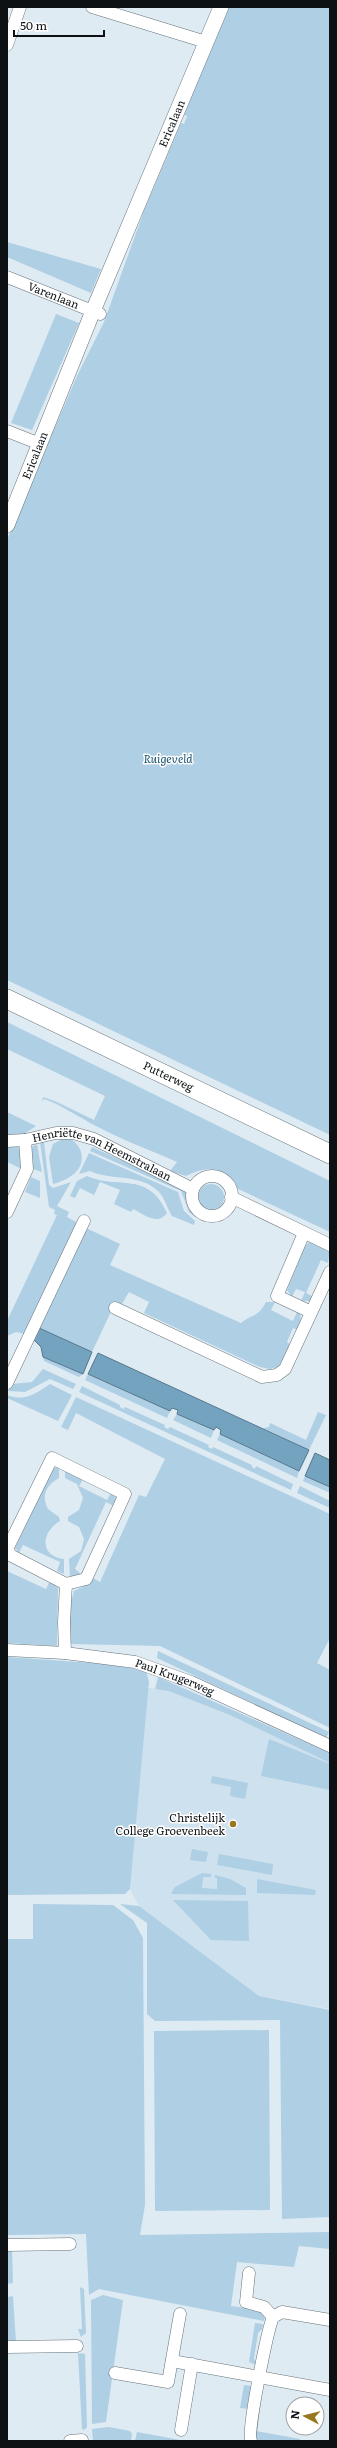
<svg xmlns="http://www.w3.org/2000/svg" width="337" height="2448" font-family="Literata,serif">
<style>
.built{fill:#cee1ee}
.green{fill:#afcfe4}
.water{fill:#74a3c0;stroke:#55778c}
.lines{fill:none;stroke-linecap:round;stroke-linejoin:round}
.minor-casing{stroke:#68737a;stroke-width:13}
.tertiary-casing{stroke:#68737a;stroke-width:16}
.primary-casing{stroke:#68737a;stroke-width:20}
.minor{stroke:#fff;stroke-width:12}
.tertiary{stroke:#fff;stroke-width:15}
.primary{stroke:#fff;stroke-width:19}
.poi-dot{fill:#977720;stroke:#fff;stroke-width:1.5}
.labels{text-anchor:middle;stroke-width:3;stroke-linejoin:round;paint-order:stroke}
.street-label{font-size:11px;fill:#0d1114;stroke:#fff}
.park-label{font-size:11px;font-style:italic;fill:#18516f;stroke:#fff}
.poi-label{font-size:11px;fill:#0d1114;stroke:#fff;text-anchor:end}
</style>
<rect width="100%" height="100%" fill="#dfebf3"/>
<!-- built -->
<polygon class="built" points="148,1688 169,1690 230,1714 330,1760 330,2009 259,1996 139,1906 130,1889"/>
<!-- green -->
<g class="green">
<polygon points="226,7 330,7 330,1135 7,980 7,540 76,378 104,322 144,211 181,123 184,124 187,116 184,115"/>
<polygon points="7,242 101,269 91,293 7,257"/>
<polygon points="56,314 79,323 32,430 11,423"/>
<path d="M7 1022 330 1181V1232L234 1187C225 1165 205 1166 186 1176L170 1171 177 1162C150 1150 122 1140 96 1126 80 1118 60 1104 44 1099L42 1102 43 1097 57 1102 94 1120 105 1096 7 1049Z"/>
<polygon points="7,1112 36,1126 24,1134 7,1137"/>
<path d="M69 1138C82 1145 87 1161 75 1173 70 1178 60 1182 53 1184L49 1157 53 1144 62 1139Z"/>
<polygon points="40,1142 44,1142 49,1185 53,1188 71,1182 57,1206 69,1212 67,1217 78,1223 25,1334 16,1332 7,1336 7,1321 57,1215 54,1214 55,1210 49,1207"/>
<polygon points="37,1144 42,1172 33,1169 30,1148"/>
<polygon points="7,1145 20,1145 22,1169 7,1162"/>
<polygon points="92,1147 185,1189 189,1205 196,1214 195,1217 189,1212 181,1191 90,1151"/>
<path d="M89 1153 178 1192 184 1211 195 1221 194 1225 172 1216C167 1208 165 1198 158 1191 139 1173 111 1181 90 1171L79 1174Z"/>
<path d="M87 1176C118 1190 148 1170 167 1213 158 1226 145 1215 133 1209L131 1212 114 1204 120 1190 100 1182 94 1195 80 1188 75 1198 70 1196 77 1181Z"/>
<polygon points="31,1177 40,1181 40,1198 25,1192"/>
<circle cx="211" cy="1197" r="13"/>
<path d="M86 1228 120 1244 110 1265 241 1323C252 1313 257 1319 266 1302H275L271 1310 293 1321 297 1312 300 1314 301 1322 297 1330 293 1328 287 1342 292 1346 278 1367 270 1369 260 1367 144 1313 149 1302 129 1292 122 1304 116 1301 92 1352 39 1328Z"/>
<polygon points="314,1240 330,1248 328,1263 321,1260 306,1293 314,1297 310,1301 301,1301 305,1292 296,1289 292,1297 287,1290 305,1246 309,1242"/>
<polygon points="43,1357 83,1374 79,1377 44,1361"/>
<polygon points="43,1369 76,1384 73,1389 50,1379 25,1392 8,1391 12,1384 32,1382"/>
<polygon points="88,1374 170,1411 167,1418 85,1380"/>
<path d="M50 1384 72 1395 58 1421 7 1398V1395C25 1402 35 1394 50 1384Z"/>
<polygon points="82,1386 120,1405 120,1407 124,1409 125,1407 165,1425 164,1427 168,1429 170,1427 209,1445 208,1447 212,1449 213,1447 252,1465 252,1467 255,1469 256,1466 293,1484 291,1490 79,1392"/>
<polygon points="76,1397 330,1514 330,1638 317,1663 330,1670 330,1728 160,1646 70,1644 70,1606 74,1591 84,1586 93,1578 100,1582 139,1495 146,1497 165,1459 76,1413 68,1430 61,1427"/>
<polygon points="318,1412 326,1415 309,1450 263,1428 269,1427 270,1423 306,1440"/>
<polygon points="177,1414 214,1430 211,1438 173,1420"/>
<polygon points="220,1434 299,1471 297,1478 217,1440"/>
<path d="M59 1467V1478C46 1485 41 1496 48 1509L59 1517 60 1521C41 1532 39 1556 64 1559V1574L57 1571 60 1562 23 1545 19 1553 15 1548 53 1468Z"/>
<polygon points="65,1469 83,1479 79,1486 107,1500 112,1491 116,1496 114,1506 106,1502 75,1569 82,1575 70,1577 69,1559 81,1551 84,1539 79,1527 68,1521 68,1517 79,1510 83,1498 77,1484 65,1478"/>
<polygon points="305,1476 330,1487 330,1493 303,1481"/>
<polygon points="300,1486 330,1501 330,1508 297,1493"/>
<polygon points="7,1571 46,1589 50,1581 58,1588 57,1646 7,1643"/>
<polygon points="158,1651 329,1732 326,1738 157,1658"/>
<polygon points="7,1657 107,1664 146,1671 149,1682 130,1889 125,1894 7,1895"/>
<polygon points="158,1677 330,1753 330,1763 230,1715 169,1691 155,1689"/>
<polygon points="269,1739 330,1764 330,1790 261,1776"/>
<polygon points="212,1776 248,1783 245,1799 230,1796 231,1787 211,1783"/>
<polygon points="192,1849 208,1852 206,1862 190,1860"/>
<polygon points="219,1854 273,1864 272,1875 217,1865"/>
<polygon points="202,1873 211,1874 211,1877 203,1877 202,1888 217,1889 217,1878 215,1878 215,1875 230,1879 246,1888 246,1895 171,1894 175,1887"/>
<polygon points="257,1879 316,1890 315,1895 257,1893"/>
<polygon points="173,1900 248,1901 249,1941 211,1940"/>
<polygon points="33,1904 113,1905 133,1920 143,1938 145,2205 140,2235 330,2232 330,2249 299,2246 294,2267 237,2262 231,2306 259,2310 265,2315 264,2321 99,2289 89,2295 86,2234 7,2235 7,1939 33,1939"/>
<polygon points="120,1904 139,1906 259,1996 330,2010 330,2217 282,2219 280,2020 155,2021 147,2014 147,1923"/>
<polygon points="269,2030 270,2210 155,2211 154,2031"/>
<polygon points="12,2248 13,2283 7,2284 7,2249"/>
<polygon points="80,2287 84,2289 86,2333 81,2337 78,2329 82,2329"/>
<polygon points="103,2295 123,2300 106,2422 92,2424 91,2300"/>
<polygon points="13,2296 16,2342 8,2341 7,2337 7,2297"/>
<polygon points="255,2323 263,2324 262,2329 258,2333 254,2358 256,2365 249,2362"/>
<polygon points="78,2353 85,2354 87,2427 84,2430 82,2429"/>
<polygon points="244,2385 251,2386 248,2409 240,2408"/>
<polygon points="109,2427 130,2431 132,2434 131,2441 93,2441 92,2429"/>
<polygon points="256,2431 300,2439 300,2441 257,2441"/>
<polygon points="137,2432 180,2440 180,2441 135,2441"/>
</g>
<!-- water -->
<g class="water">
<polygon points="39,1328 92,1352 83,1374 43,1357 41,1347 34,1340"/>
<polygon points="98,1353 309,1450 299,1471 220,1434 221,1430 216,1427 214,1430 177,1414 178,1410 172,1408 170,1411 88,1374"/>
<polygon points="315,1453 330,1460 330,1487 305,1476"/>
</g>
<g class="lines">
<!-- minor casing -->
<g class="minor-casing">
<g id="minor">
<polyline points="92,7 206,42"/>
<polyline points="7,45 20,7"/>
<path id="s1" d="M7 277 100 314"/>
<polyline points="7,431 40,444"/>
<path id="s2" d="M7 1141 25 1140 56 1133H73L94 1139 193 1189"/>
<circle cx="212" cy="1196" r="20"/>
<polyline points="231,1197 330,1245"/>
<polyline points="7,1212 27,1169 25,1140"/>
<polyline points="304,1233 277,1296 311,1312"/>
<polyline points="115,1308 262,1377 277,1375 285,1369 330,1272"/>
<polyline points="7,1383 84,1221"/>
<polyline points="7,1546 10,1555 66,1584 64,1622 65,1653"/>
<polyline points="8,1547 52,1458 125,1494 86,1579 66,1584"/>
<path id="s3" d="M7 1650 65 1653 135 1662 191 1682 330 1746"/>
<polyline points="7,2245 70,2244"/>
<polyline points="249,2273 246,2302 264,2307 273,2317"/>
<polyline points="7,2347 77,2346"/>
<polyline points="172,2361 330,2390"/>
<polyline points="115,2373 168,2382 180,2314"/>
<polyline points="181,2430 192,2364"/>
<polyline points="70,2441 82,2440"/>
<path d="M251 2441C247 2431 267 2332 273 2317L282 2312 330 2320"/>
</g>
</g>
<!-- tertiary casing -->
<g class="tertiary-casing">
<g id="tertiary">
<path id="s4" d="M7 525 93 311 221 7"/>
</g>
</g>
<!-- primary casing -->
<g class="primary-casing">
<g id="primary">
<path id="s5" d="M7 999 330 1154"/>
</g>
</g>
<!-- minor -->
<use href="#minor" class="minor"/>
<!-- tertiary -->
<use href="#tertiary" class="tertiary"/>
<!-- primary -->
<use href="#primary" class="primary"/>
</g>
<!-- markers -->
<circle class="poi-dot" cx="233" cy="1824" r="4"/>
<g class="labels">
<!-- street labels -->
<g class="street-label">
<text dy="4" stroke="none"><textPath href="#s4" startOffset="434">Ericalaan</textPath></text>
<text dy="4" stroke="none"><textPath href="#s1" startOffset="50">Varenlaan</textPath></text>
<text dy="4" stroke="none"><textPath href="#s4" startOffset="75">Ericalaan</textPath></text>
<text dy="4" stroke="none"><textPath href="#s5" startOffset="179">Putterweg</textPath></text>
<text dy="4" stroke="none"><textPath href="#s2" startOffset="100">Henriëtte van Heemstralaan</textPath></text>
<text dy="4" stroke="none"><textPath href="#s3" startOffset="171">Paul Krugerweg</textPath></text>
</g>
<!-- park labels -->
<g class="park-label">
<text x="168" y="763">Ruigeveld</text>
</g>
<!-- poi labels -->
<g class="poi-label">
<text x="225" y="1822">Christelijk<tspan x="225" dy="13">College Groevenbeek</tspan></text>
</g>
</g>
<!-- border -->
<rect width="337" height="2448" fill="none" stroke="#0d1114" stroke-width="16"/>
<!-- north arrow -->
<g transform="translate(305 2416) rotate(277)"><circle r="19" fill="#ffffff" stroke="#9ea0a1"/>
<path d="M0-3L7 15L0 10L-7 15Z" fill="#977720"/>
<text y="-6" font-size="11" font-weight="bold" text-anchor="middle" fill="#0d1114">N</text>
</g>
<!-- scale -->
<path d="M14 30v6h90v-6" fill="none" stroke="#0d1114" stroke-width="2"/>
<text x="20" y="30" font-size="12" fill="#0d1114" stroke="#ffffff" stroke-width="3" paint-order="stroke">50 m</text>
</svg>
